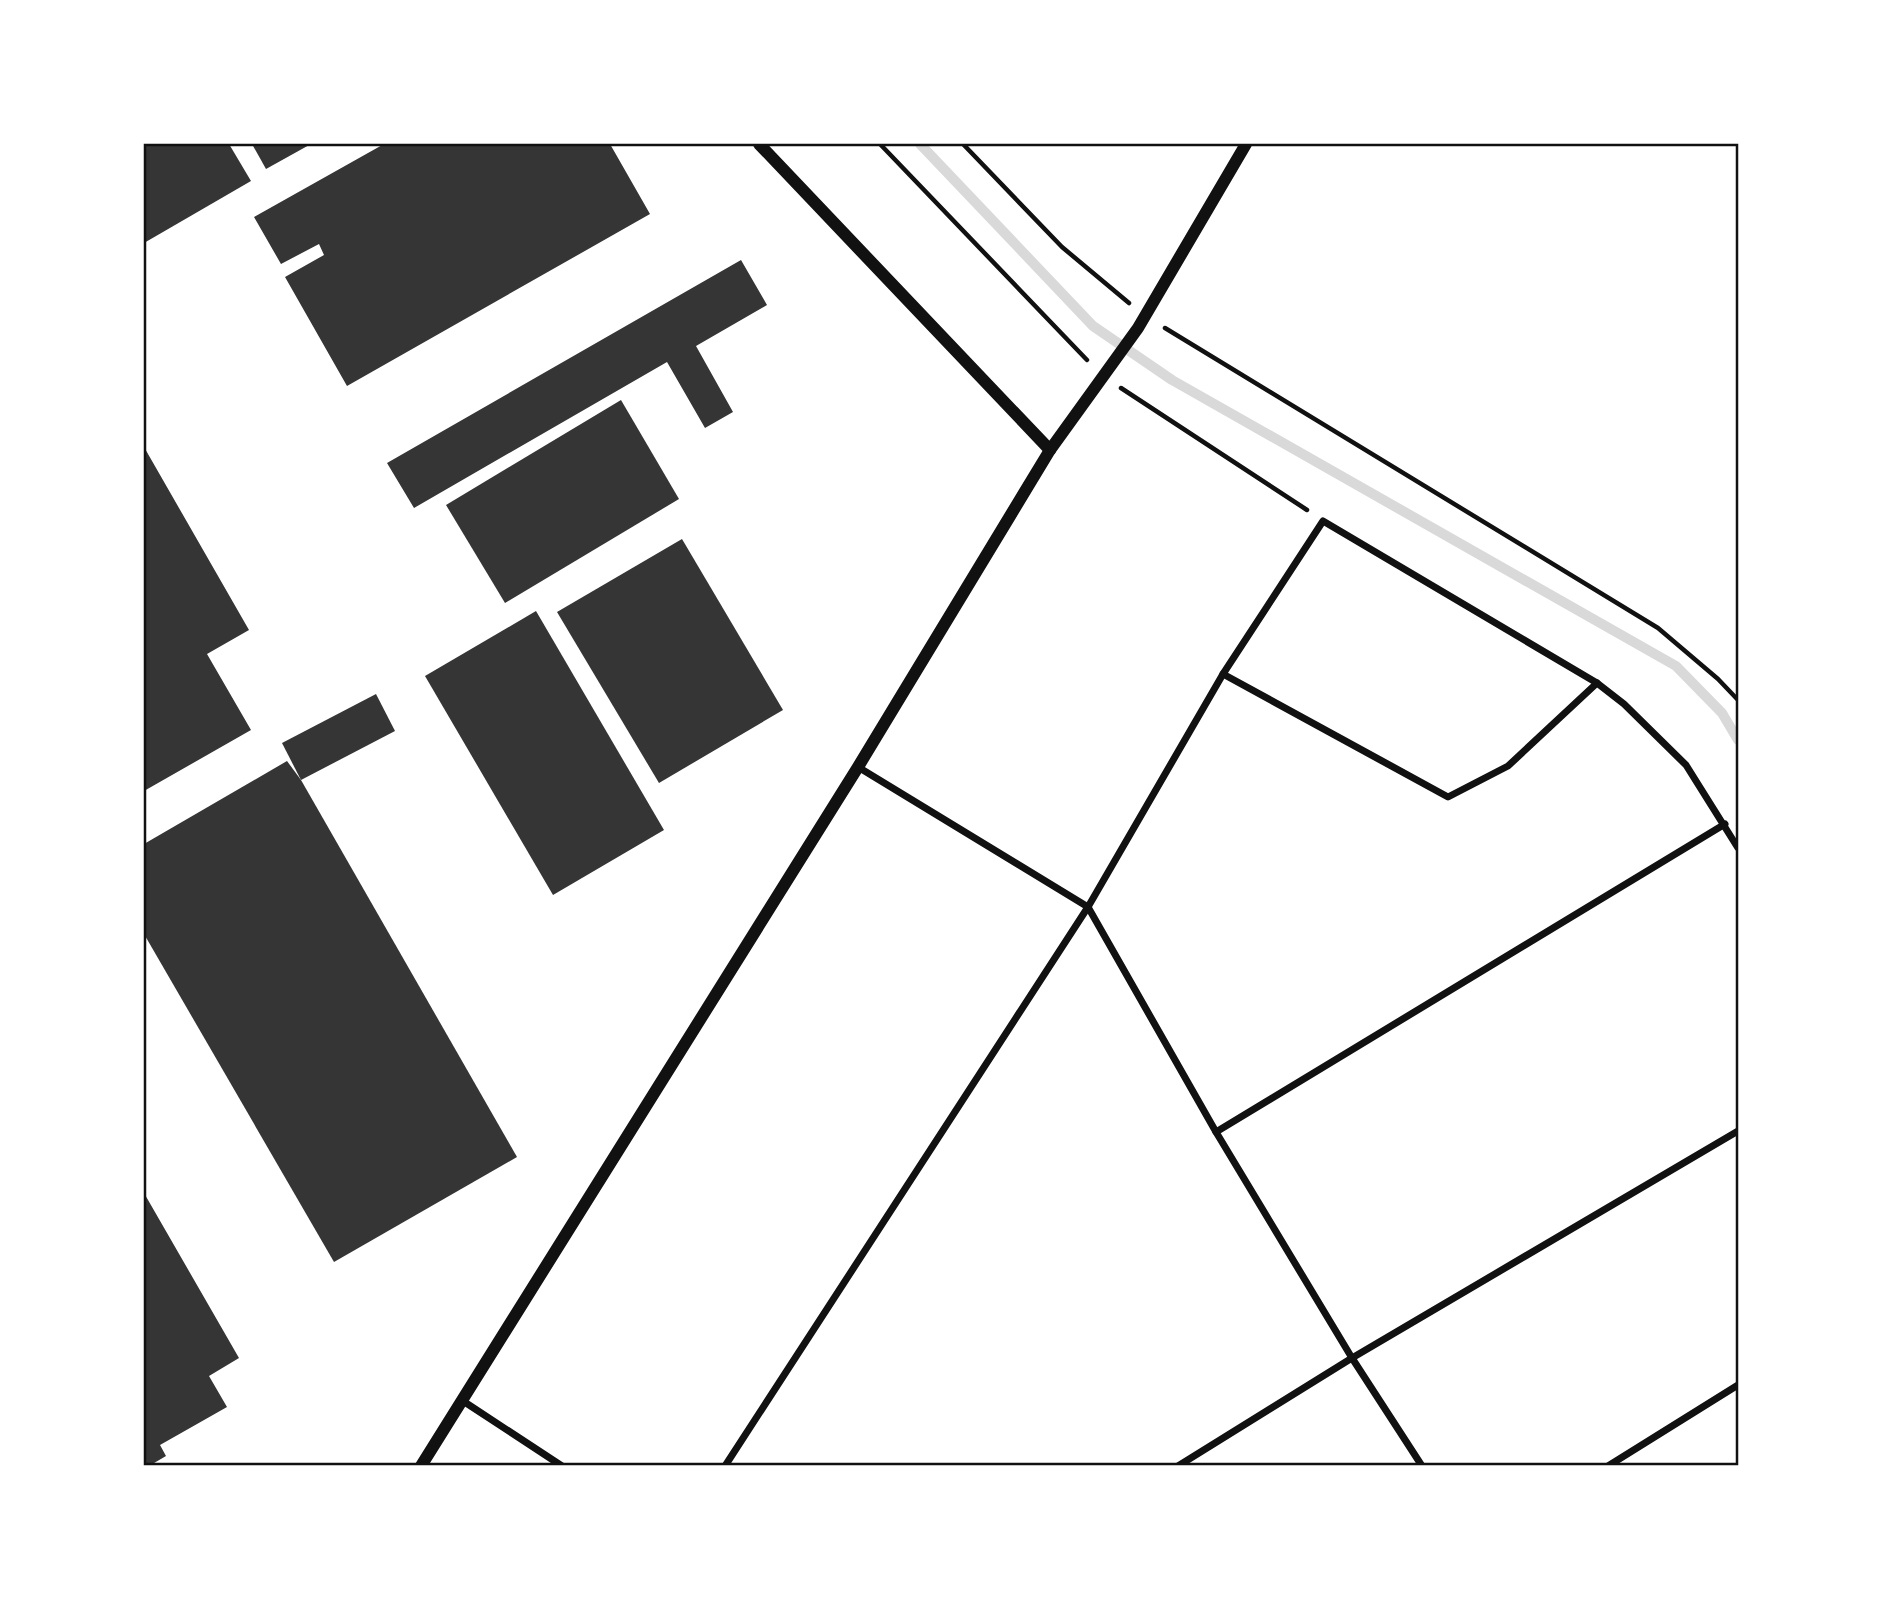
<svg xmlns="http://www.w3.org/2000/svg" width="1882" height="1609" font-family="'Asap Condensed',sans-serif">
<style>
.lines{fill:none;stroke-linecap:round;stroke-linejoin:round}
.stream{stroke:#d9d9d9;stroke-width:10}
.building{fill:#353535}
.path{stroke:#111;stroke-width:4.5}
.minor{stroke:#111;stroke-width:7}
.tertiary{stroke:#111;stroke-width:12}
.neatline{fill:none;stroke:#111;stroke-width:2.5}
</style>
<rect width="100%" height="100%" fill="#fff"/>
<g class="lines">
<!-- stream -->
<polyline class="stream" points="920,144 1093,326 1172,380 1676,666 1722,713 1738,740"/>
</g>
<!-- building -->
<g class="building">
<polygon points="144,144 229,144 251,181 144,243"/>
<polygon points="252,144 311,144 266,169"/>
<polygon points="384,144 610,144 650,214 347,386 285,277 324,255 319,244 281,264 254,217"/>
<polygon points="741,260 767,305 696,346 733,412 705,428 667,362 414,508 387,463"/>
<polygon points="621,400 679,499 505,603 446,505"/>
<polygon points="144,447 249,630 207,654 251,730 144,791"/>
<polygon points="682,539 783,710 659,783 557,612"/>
<polygon points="536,611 664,830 553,895 425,676"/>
<polygon points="376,694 395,731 301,780 282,743"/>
<polygon points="287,761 301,780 517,1157 334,1262 144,934 144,844"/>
<polygon points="144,1193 239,1358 209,1376 227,1407 160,1445 166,1456 149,1466 144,1466"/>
</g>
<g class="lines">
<!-- path -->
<g class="path">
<polyline points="880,144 1087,360"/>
<polyline points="963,144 1062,247 1129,303"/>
<polyline points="1165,328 1658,628 1718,679 1738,700"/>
<polyline points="1121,388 1307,510"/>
</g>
<!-- minor -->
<g class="minor">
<polyline points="1223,674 1448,797 1508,766 1597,683"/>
<polyline points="858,767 1088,907 1216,1132 1352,1358 1422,1466"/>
<polyline points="1216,1132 1725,824"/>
<polyline points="463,1401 562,1466"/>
<polyline points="725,1466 1088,907 1223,674 1323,521 1597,683 1624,704 1686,765 1738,848"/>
<polyline points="1178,1466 1352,1358 1738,1131"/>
<polyline points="1608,1466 1738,1385"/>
</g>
<!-- tertiary -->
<g class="tertiary">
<polyline points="759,144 1050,450"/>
<polyline points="421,1466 858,767 1050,450 1138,328 1246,144"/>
</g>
</g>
<!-- border -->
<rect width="1882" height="1609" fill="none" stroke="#ffffff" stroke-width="290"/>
<rect x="145" y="145" width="1592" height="1319" class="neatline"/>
</svg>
